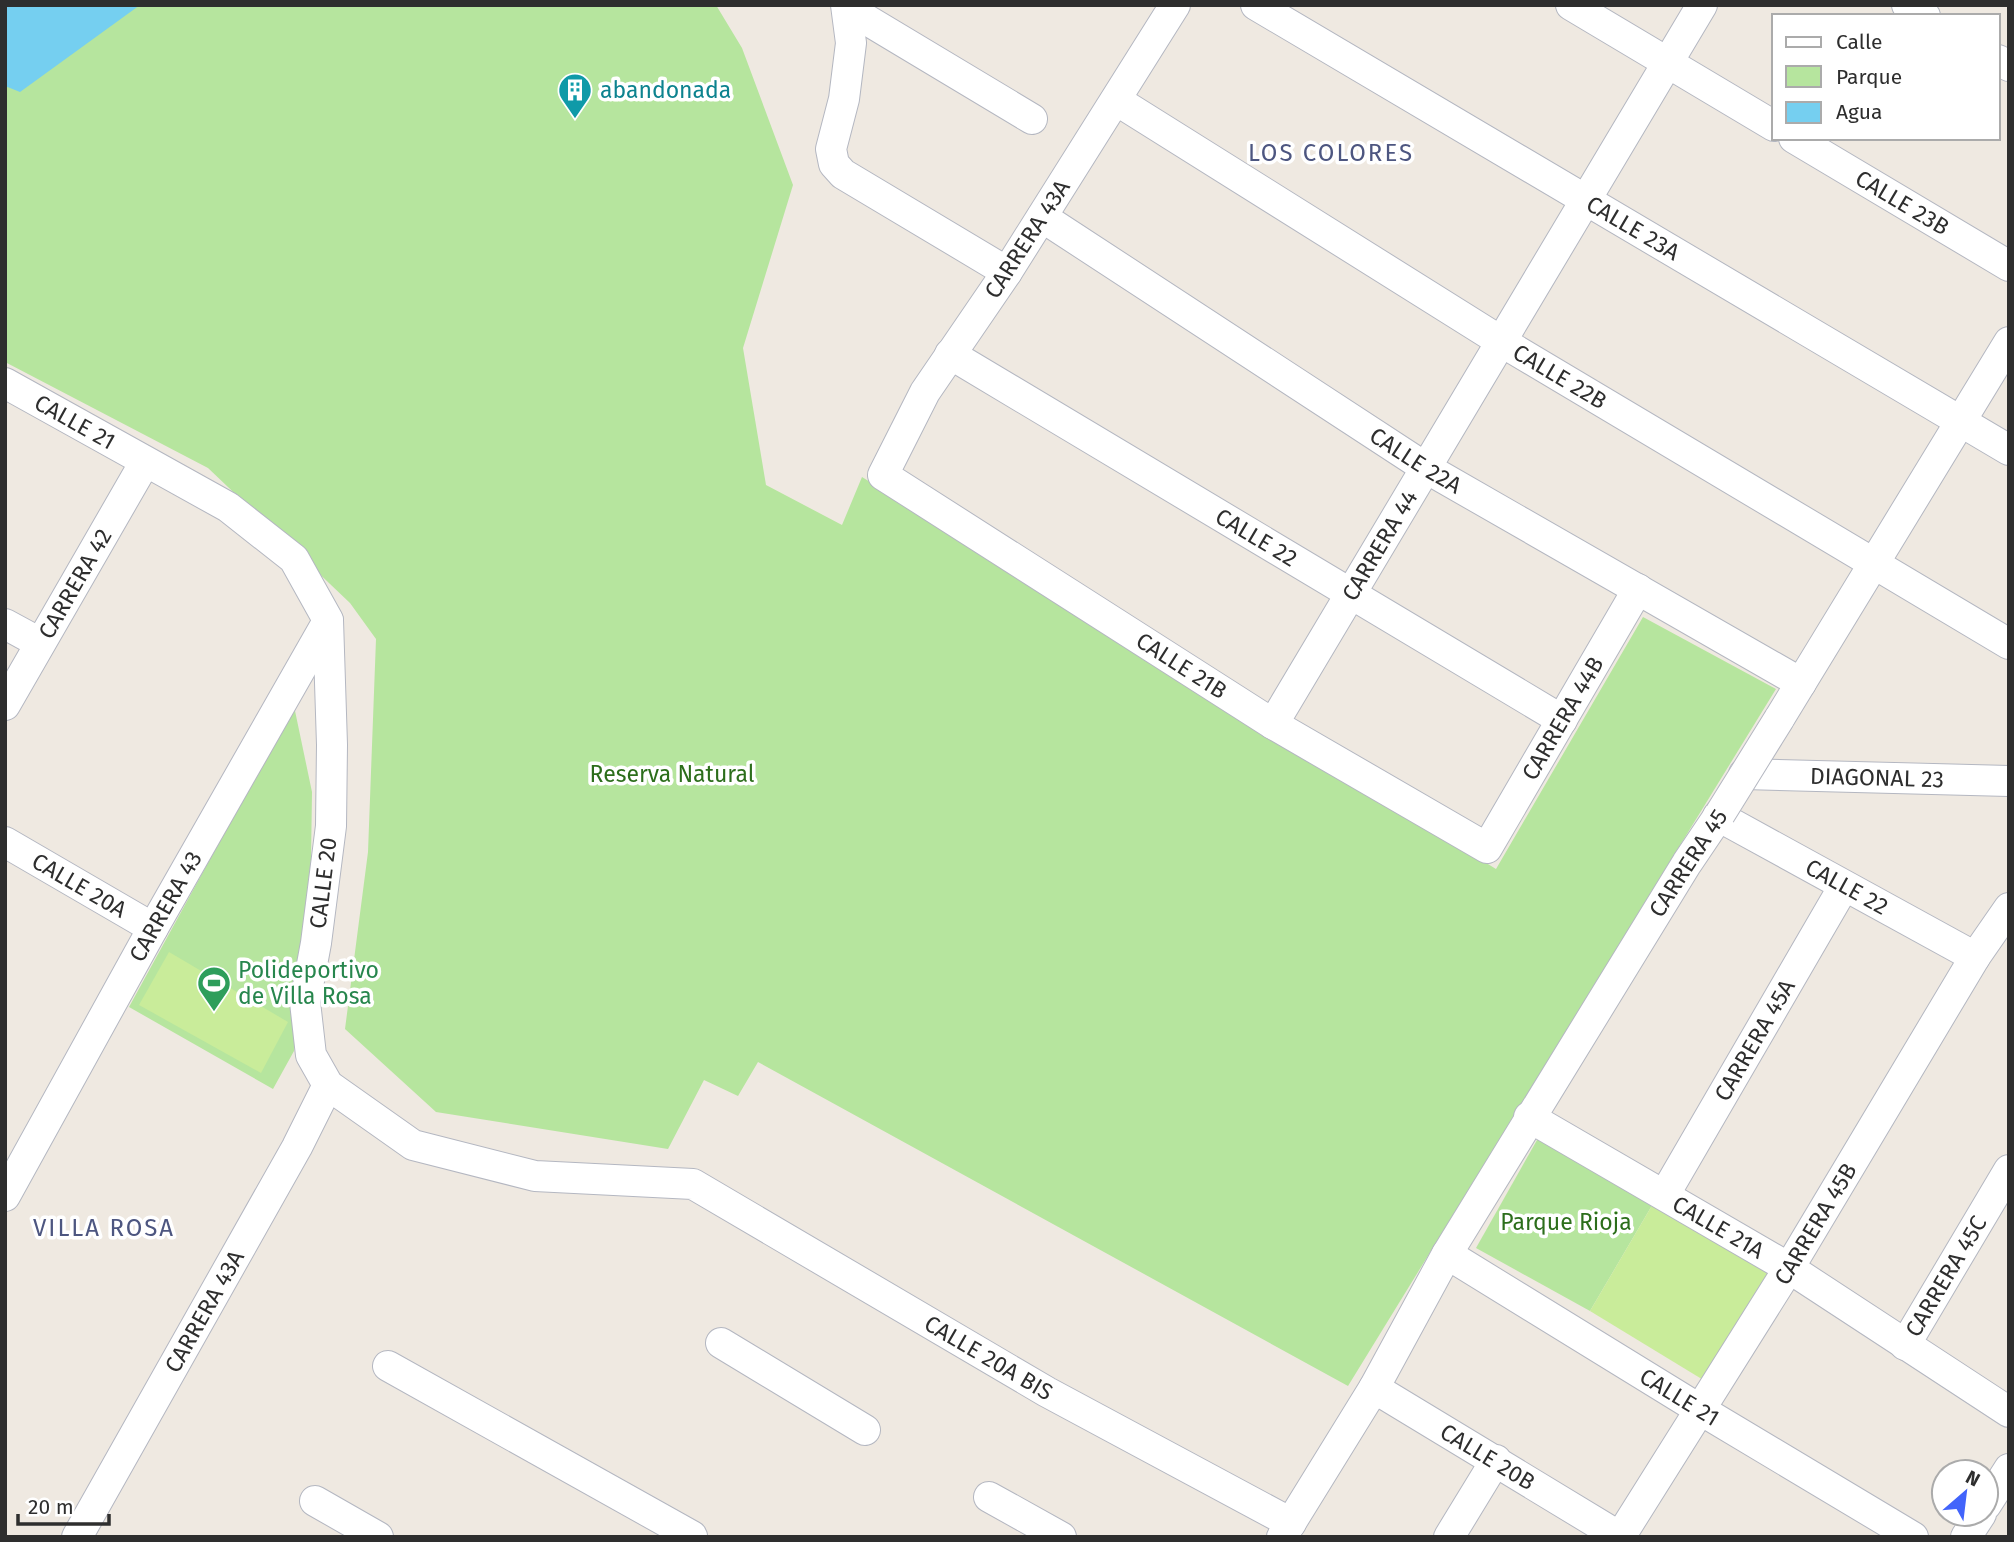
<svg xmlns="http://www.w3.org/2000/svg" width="2014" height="1542" font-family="'Fira Sans',sans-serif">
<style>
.green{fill:#b6e59e}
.pitch{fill:#c9ec9a}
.water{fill:#75cff0}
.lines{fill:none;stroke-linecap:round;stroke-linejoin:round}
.minor-casing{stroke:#b4b7c1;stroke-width:32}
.minor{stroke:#fff;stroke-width:30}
.minor-bridge-casing{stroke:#b4b7c1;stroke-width:32;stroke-linecap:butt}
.minor-bridge{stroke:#fff;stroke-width:30}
.labels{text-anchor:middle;stroke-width:7;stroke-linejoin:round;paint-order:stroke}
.culture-label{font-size:23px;fill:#0d838f;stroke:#fff;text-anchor:start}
.street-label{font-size:23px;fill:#2e2e2e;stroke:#fff}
.park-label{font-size:23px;fill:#2c6e1b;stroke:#fff}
.leisure-label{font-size:23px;fill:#27864d;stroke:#fff;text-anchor:start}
.neighbourhood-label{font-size:24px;letter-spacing:2px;fill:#4d5680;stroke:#fff}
</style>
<rect width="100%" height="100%" fill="#efe9e1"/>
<!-- green -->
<g class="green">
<polygon points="5,5 716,5 742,48 793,185 743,348 766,485 842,525 862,477 1496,869 1643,617 1776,689 1348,1386 758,1062 738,1096 704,1080 668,1149 436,1112 345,1029 368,852 376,639 350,603 208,468 5,362"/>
<polygon points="294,706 312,792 311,860 299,957 294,1051 273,1089 129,1007"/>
<polygon points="1541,1133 1657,1197 1590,1311 1476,1248"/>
</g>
<!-- pitch -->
<g class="pitch">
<polygon points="169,952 288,1022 261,1073 139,1005"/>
<polygon points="1657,1197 1775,1265 1705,1381 1590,1311"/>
</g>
<!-- water -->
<polygon class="water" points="5,5 140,5 20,92 5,86"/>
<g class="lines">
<!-- minor casing -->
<g class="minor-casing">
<g id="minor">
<polyline points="846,5 851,43 844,99 831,149 834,164 843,174 1007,272"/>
<path id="s1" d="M1175 5 1007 272 925 392 883 475 1273 724 1487 848 1638 589"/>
<path id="s2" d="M1256 5 2009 450"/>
<polyline points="1571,5 1774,126"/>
<polyline points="1907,5 1925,16"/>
<polyline points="847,8 1032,119"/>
<polyline points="1998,60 2009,66"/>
<path id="s3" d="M1116 100 1502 342 2009 644"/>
<path id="s4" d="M1794 138 2009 266"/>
<path id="s5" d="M1042 217 1426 468 1801 683"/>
<path id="s6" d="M950 354 1562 720"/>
<path id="s7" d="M5 383 228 507 294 559 328 620 332 745 331 826 316 943 305 1002 311 1055 328 1085 413 1145 535 1176 693 1184 1047 1392 1291 1523"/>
<polyline points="5,624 40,643"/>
<path id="s8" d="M5 705 145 462"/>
<polyline points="1779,719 2009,342"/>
<path id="s9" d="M1273 724 1702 5"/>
<path id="s10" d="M1744 774 2009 781"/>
<path id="s11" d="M1718 816 1975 957"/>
<path id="s12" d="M5 842 153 928"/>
<path id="s13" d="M1529 1117 1789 1268 2009 1412"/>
<path id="s14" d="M1665 1194 1844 886"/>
<path id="s15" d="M5 1196 153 928 328 621"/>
<path id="s16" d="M1447 1254 1699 1409 1913 1537"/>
<polyline points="721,1343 865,1430"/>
<path id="s17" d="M1905 1345 2009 1170"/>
<polyline points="388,1366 692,1536"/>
<polyline points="1374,1388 1447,1254 1687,863 1720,814"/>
<polyline points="989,1497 1061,1537"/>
<polyline points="315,1501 378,1537"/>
<polyline points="1986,1505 2009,1469"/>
<path id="s18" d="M77 1537 297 1147 328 1085"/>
<path id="s19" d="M1282 1537 1374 1388 1620 1537"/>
<polyline points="1449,1537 1496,1460"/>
<path id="s20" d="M1620 1537 1789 1268 1975 957 2009 908"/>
<polyline points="1966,1537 1981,1514"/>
</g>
</g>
<!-- minor -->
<use href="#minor" class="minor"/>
<!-- minor-bridge casing -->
<g class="minor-bridge-casing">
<polyline id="minor-bridge" points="1720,814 1779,719"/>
</g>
<!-- minor-bridge -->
<use href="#minor-bridge" class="minor-bridge"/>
</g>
<!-- icons -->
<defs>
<g id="building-pin" transform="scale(1.75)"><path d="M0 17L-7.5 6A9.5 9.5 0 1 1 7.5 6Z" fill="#0f9aa8" stroke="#fff"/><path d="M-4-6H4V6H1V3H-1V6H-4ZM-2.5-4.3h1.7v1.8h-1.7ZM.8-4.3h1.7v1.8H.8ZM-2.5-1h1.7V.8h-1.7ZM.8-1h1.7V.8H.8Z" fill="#fff"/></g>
<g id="stadium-pin" transform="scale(1.75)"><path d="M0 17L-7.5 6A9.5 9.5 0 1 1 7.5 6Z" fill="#2e9e5b" stroke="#fff"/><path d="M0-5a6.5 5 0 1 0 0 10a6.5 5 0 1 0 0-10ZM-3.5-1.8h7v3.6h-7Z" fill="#fff"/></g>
</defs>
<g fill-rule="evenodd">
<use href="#building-pin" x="575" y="90"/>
<use href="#stadium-pin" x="214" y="983"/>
</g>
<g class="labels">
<!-- culture labels -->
<g class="culture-label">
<text x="600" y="98">abandonada</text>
</g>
<!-- street labels -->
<g class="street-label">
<text dy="8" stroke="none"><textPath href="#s4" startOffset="126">CALLE 23B</textPath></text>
<text dy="8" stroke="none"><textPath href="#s2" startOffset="438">CALLE 23A</textPath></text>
<text transform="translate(1027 239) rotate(-57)" y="8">CARRERA 43A</text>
<text dy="8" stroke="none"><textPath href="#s3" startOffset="523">CALLE 22B</textPath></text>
<text dy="8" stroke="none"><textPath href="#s7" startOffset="80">CALLE 21</textPath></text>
<text dy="8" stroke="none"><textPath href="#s5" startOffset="446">CALLE 22A</textPath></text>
<text dy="8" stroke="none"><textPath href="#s6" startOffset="357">CALLE 22</textPath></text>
<text dy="8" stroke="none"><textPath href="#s9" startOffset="208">CARRERA 44</textPath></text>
<text dy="8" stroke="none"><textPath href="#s8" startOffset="140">CARRERA 42</textPath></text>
<text dy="8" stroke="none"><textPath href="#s1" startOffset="908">CALLE 21B</textPath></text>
<text dy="8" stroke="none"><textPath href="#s1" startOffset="1414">CARRERA 44B</textPath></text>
<text dy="8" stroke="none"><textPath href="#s10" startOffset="133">DIAGONAL 23</textPath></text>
<text transform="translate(1688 863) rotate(-57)" y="8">CARRERA 45</text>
<text transform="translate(323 883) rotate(-83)" y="8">CALLE 20</text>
<text dy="8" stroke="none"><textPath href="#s12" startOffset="86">CALLE 20A</textPath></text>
<text dy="8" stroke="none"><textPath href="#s11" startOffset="147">CALLE 22</textPath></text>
<text dy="8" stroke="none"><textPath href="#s15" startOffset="331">CARRERA 43</textPath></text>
<text dy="8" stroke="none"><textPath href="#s14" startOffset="178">CARRERA 45A</textPath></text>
<text dy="8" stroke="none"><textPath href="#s20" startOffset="369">CARRERA 45B</textPath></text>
<text dy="8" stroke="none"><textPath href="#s13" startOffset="219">CALLE 21A</textPath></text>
<text dy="8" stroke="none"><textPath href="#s17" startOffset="80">CARRERA 45C</textPath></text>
<text dy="8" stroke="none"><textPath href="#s18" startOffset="259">CARRERA 43A</textPath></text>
<text dy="8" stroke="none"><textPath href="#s7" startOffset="1612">CALLE 20A BIS</textPath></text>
<text dy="8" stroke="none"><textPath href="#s16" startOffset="273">CALLE 21</textPath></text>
<text dy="8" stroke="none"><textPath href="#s19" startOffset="308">CALLE 20B</textPath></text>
</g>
<!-- park labels -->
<g class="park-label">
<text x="672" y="782">Reserva Natural</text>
<text x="1566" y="1230">Parque Rioja</text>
</g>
<!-- leisure labels -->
<g class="leisure-label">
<text x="238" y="978">Polideportivo<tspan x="238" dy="26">de Villa Rosa</tspan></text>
</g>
<!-- neighbourhood labels -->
<g class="neighbourhood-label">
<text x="1331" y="161">LOS COLORES</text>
<text x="104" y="1236">VILLA ROSA</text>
</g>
</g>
<!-- border -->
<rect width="2014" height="1542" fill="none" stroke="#2e2e2e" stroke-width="14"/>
<!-- legend -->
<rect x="1772" y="14" width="228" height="126" fill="#ffffff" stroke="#ababab" stroke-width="2"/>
<rect x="1786" y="37" width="35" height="10" fill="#ffffff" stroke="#ababab" stroke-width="2"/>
<text x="1836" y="49" font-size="21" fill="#2e2e2e">Calle</text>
<rect x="1786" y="66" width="35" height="21" fill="#b6e59e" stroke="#ababab" stroke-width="2"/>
<text x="1836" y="84" font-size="21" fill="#2e2e2e">Parque</text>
<rect x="1786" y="102" width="35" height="21" fill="#75cff0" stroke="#ababab" stroke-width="2"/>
<text x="1836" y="119" font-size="21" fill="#2e2e2e">Agua</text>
<!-- north arrow -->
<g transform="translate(1965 1493) rotate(28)"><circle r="33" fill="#ffffff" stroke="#ababab" stroke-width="2"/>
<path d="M0-5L12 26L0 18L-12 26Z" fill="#4264fb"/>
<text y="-10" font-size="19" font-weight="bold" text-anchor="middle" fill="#2e2e2e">N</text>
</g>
<!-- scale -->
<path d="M18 1514v10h91v-10" fill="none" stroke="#2e2e2e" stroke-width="3.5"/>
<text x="28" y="1514" font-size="21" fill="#2e2e2e" stroke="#ffffff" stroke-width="5" paint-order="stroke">20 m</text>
</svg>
